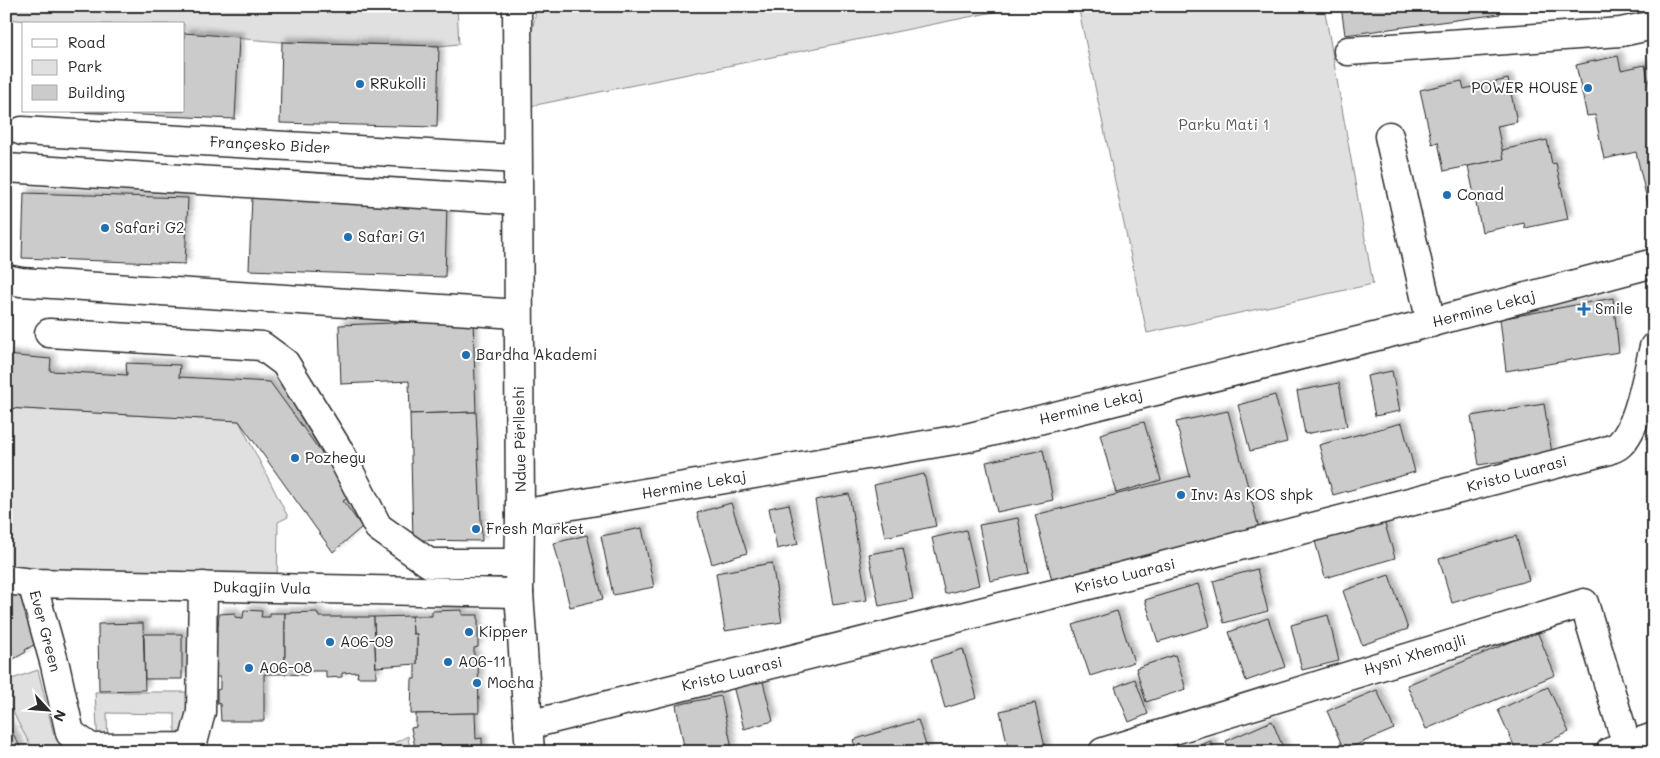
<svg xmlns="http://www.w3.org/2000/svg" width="1660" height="758" font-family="Mali,sans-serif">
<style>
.green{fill:#e0e0e0;stroke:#868686}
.building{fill:#cbcbcb;stroke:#2b2b2b;filter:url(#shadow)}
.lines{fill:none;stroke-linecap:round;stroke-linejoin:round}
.minor-casing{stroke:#2b2b2b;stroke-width:31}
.minor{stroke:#fff;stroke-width:28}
.poi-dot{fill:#1f6fb2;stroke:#fff;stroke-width:2}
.labels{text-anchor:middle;stroke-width:4;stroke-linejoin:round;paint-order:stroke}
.poi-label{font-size:15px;fill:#2b2b2b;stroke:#fff;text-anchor:start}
.park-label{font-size:15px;fill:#585858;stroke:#fff}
.street-label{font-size:15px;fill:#2b2b2b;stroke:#fff}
</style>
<defs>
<filter id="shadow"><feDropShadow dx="4.5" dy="-4.5" stdDeviation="2.5" flood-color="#0004"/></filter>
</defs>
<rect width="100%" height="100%" fill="#fff"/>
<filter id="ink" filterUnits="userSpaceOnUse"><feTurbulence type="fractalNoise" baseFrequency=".02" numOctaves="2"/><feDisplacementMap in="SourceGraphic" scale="10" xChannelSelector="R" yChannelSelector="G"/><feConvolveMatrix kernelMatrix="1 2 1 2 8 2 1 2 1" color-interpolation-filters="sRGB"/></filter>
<g filter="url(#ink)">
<!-- green -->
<g class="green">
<polygon points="6,6 457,6 459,44 439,46 282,42 184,34 184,24 64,24 6,19"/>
<polygon points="537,6 1023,6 516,109"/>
<polygon points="1078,6 1324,6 1373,284 1147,333"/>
<polygon points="6,408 239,421 288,517 278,522 277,588 6,580"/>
<path d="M38 670 54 735 70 733 98 747 95 692H202L175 752V714L107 713 108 752H34C23 730 6 707 6 681Z"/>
<polygon points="408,736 410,752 377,752"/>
</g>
<!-- building -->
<g class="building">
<polygon points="1341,6 1499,6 1500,14 1345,35"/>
<polygon points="184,33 239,37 235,119 72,112 184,111"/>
<polygon points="282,42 439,46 437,127 280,123"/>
<polygon points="1618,56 1621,70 1645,65 1654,105 1654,202 1648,204 1636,152 1604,159 1595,115 1587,116 1576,65"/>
<polygon points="1508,79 1517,122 1497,126 1504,159 1444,171 1438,142 1432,144 1420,90 1462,81 1464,89"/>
<polygon points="1547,140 1552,164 1556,163 1568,219 1525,228 1524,223 1482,232 1468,166 1504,159 1502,150"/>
<polygon points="24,193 188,198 185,264 22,258"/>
<polygon points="252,197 447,204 445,277 249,270"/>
<polygon points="1613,298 1619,352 1506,371 1500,319"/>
<polygon points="473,320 476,412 410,414 409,381 341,384 339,325"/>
<polygon points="6,355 51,359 50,371 127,375 126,363 180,365 179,377 270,382 352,495 343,501 362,527 333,552 239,421 6,408"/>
<polygon points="1392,371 1400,411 1375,416 1367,376"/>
<polygon points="1339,383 1347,426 1305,434 1297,391"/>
<polygon points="1275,395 1287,442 1250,451 1238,405"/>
<polygon points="1544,404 1552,453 1479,465 1471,416"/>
<polygon points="1228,411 1261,536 1054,588 1035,515 1190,476 1176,422"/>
<polygon points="476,412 482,541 413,540 410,414"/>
<polygon points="1144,422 1161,480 1116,493 1100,434"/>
<polygon points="1402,423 1415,472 1333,495 1319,445"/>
<polygon points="1043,450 1053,500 997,512 986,462"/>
<polygon points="924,474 936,526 885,537 874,485"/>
<polygon points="849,494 867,600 833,605 815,500"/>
<polygon points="731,503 747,553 712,564 697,513"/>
<polygon points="789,504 798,544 777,549 769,508"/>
<polygon points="1018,518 1029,573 990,581 979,525"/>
<polygon points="1384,521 1395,558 1325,578 1315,541"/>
<polygon points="642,528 654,587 613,595 601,536"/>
<polygon points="966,530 979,585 945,594 932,538"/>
<polygon points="587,535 603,599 570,607 554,543"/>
<polygon points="1516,536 1529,580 1452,603 1439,559"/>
<polygon points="903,548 913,599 879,606 869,554"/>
<polygon points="772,563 782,622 725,631 716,573"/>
<polygon points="1257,569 1268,611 1224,623 1213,581"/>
<polygon points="1389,575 1408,629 1362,645 1343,591"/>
<polygon points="1198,584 1210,626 1158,642 1145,600"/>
<polygon points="18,591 42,640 25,650 26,652 12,660 9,657 6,659 6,597"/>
<polygon points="244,610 262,611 261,617 270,617 270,613 285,613 285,674 264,674 264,721 221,721 220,704 217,703 217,690 220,689 220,677 213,677 215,630 218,630 219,614 235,613 235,617 243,618"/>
<polygon points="462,610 462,615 478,615 478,647 474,648 474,659 478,659 479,713 411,714 412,679 415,679 415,665 417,664 417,634 413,634 412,616 432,616 432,611"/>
<polygon points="1117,611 1134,662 1090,676 1073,625"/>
<polygon points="317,612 319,617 374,617 376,677 357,677 358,672 342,673 342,677 326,678 326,671 307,671 306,675 285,674 285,613"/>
<polygon points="1328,615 1339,661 1302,670 1291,625"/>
<polygon points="412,616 413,634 417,634 417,664 376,667 374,617"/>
<polygon points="1268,618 1285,667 1246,681 1229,632"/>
<polygon points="143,623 145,690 99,691 98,624"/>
<polygon points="1537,631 1555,675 1426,729 1407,685"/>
<polygon points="144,634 182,634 182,679 145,679"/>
<polygon points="963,649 977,698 945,708 931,659"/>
<polygon points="1175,655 1186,689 1146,702 1136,668"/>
<polygon points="762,678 773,721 744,729 733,686"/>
<polygon points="1135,679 1148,714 1129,722 1115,687"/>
<polygon points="1548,687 1569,732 1526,752 1517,752 1498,710"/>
<polygon points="1377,690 1394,729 1344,750 1327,711"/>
<polygon points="721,696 732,748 713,752 685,752 676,705"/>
<polygon points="1035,703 1046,752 1009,752 1000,711"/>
<polygon points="475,713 476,739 482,738 482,752 416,752 411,728 416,727 416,714"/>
<polygon points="918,720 928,752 857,752 853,740"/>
<polygon points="6,721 23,752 6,752"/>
<polygon points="1272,721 1285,752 1230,752 1226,741"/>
<polygon points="1211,741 1215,752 1183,752"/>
</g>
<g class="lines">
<!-- minor casing -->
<g class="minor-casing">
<g id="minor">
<polyline points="517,6 520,514 519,593 530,752"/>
<polyline points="1348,51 1621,32 1654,25"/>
<polyline points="22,131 517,159"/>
<polyline points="1389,136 1431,323"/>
<polyline points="6,168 517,200"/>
<polyline points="6,279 21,282 518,314"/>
<polyline points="49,333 262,346 285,363 338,449 378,527 429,563 519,563"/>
<polyline points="520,514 966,438 1414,327 1654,263"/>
<polyline points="6,580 32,583 519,593"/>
<polyline points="32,583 55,665 70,733 91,748 192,747 201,712 203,586"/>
<path d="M528 725 1097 583 1606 451C1610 449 1617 448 1620 444 1639 426 1647 373 1654 347"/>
<polyline points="1103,752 1584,603 1627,746"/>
<polyline points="1610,752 1654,737"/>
</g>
</g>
<!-- minor -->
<use href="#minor" class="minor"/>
</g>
</g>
<!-- markers -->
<g class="poi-dot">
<circle cx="360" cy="84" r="5"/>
<circle cx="1588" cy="88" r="5"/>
<circle cx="1447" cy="195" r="5"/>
<circle cx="105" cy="228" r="5"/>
<circle cx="348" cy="237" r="5"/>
<path d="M1581.5 301.5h5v5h5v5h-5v5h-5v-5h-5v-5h5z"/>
<circle cx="466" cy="355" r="5"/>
<circle cx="295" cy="458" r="5"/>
<circle cx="1181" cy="495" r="5"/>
<circle cx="476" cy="529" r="5"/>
<circle cx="469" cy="632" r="5"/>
<circle cx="330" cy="642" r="5"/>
<circle cx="448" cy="662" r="5"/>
<circle cx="249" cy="668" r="5"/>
<circle cx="477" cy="683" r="5"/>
</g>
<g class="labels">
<!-- poi labels -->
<g class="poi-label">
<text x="370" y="89">RRukolli</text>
<text x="1578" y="93" text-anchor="end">POWER HOUSE</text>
<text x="1457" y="200">Conad</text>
<text x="115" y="233">Safari G2</text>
<text x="358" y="242">Safari G1</text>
<text x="1595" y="314">Smile</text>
<text x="476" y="360">Bardha Akademi</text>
<text x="305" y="463">Pozhegu</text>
<text x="1191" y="500">Inv: As KOS shpk</text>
<text x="486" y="534">Fresh Market</text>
<text x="479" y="637">Kipper</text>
<text x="340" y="647">A06-09</text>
<text x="458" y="667">A06-11</text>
<text x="259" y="673">A06-08</text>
<text x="487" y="688">Mocha</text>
</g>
<!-- park labels -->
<g class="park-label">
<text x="1224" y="130">Parku Mati 1</text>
</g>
<!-- street labels -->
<g class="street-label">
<text transform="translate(270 145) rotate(3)" y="5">Françesko Bider</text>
<text transform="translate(1484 309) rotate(-15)" y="5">Hermine Lekaj</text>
<text transform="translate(1091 407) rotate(-14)" y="5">Hermine Lekaj</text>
<text transform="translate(520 439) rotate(-91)" y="5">Ndue Përlleshi</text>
<text transform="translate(1517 474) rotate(-15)" y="5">Kristo Luarasi</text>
<text transform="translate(694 485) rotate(-10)" y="5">Hermine Lekaj</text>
<text transform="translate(1125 576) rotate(-14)" y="5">Kristo Luarasi</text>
<text transform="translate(262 588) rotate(1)" y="5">Dukagjin Vula</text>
<text transform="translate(45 631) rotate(75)" y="5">Ever Green</text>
<text transform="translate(1415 655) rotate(-17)" y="5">Hysni Xhemajli</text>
<text transform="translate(732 674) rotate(-14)" y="5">Kristo Luarasi</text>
</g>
</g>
<!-- margin -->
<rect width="1660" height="758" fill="none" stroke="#fff" stroke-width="25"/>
<rect x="12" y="12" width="1635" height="733" fill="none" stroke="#2b2b2b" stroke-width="2" filter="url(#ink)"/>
<!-- legend -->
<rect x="22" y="22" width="162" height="90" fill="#ffffff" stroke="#aaaaaa"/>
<rect x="32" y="39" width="25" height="8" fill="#ffffff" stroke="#aaaaaa"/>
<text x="68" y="48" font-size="15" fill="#2b2b2b">Road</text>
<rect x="32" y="60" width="25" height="15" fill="#e0e0e0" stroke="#aaaaaa"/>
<text x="68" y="72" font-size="15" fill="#2b2b2b">Park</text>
<rect x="32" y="85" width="25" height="15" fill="#cbcbcb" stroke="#aaaaaa"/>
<text x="68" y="98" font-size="15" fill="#2b2b2b">Building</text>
<!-- north arrow -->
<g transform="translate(48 710) rotate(116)" stroke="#ffffff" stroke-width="4" paint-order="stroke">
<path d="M0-4L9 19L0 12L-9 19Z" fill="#2b2b2b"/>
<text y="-8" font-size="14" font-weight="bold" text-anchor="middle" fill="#2b2b2b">N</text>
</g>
</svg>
